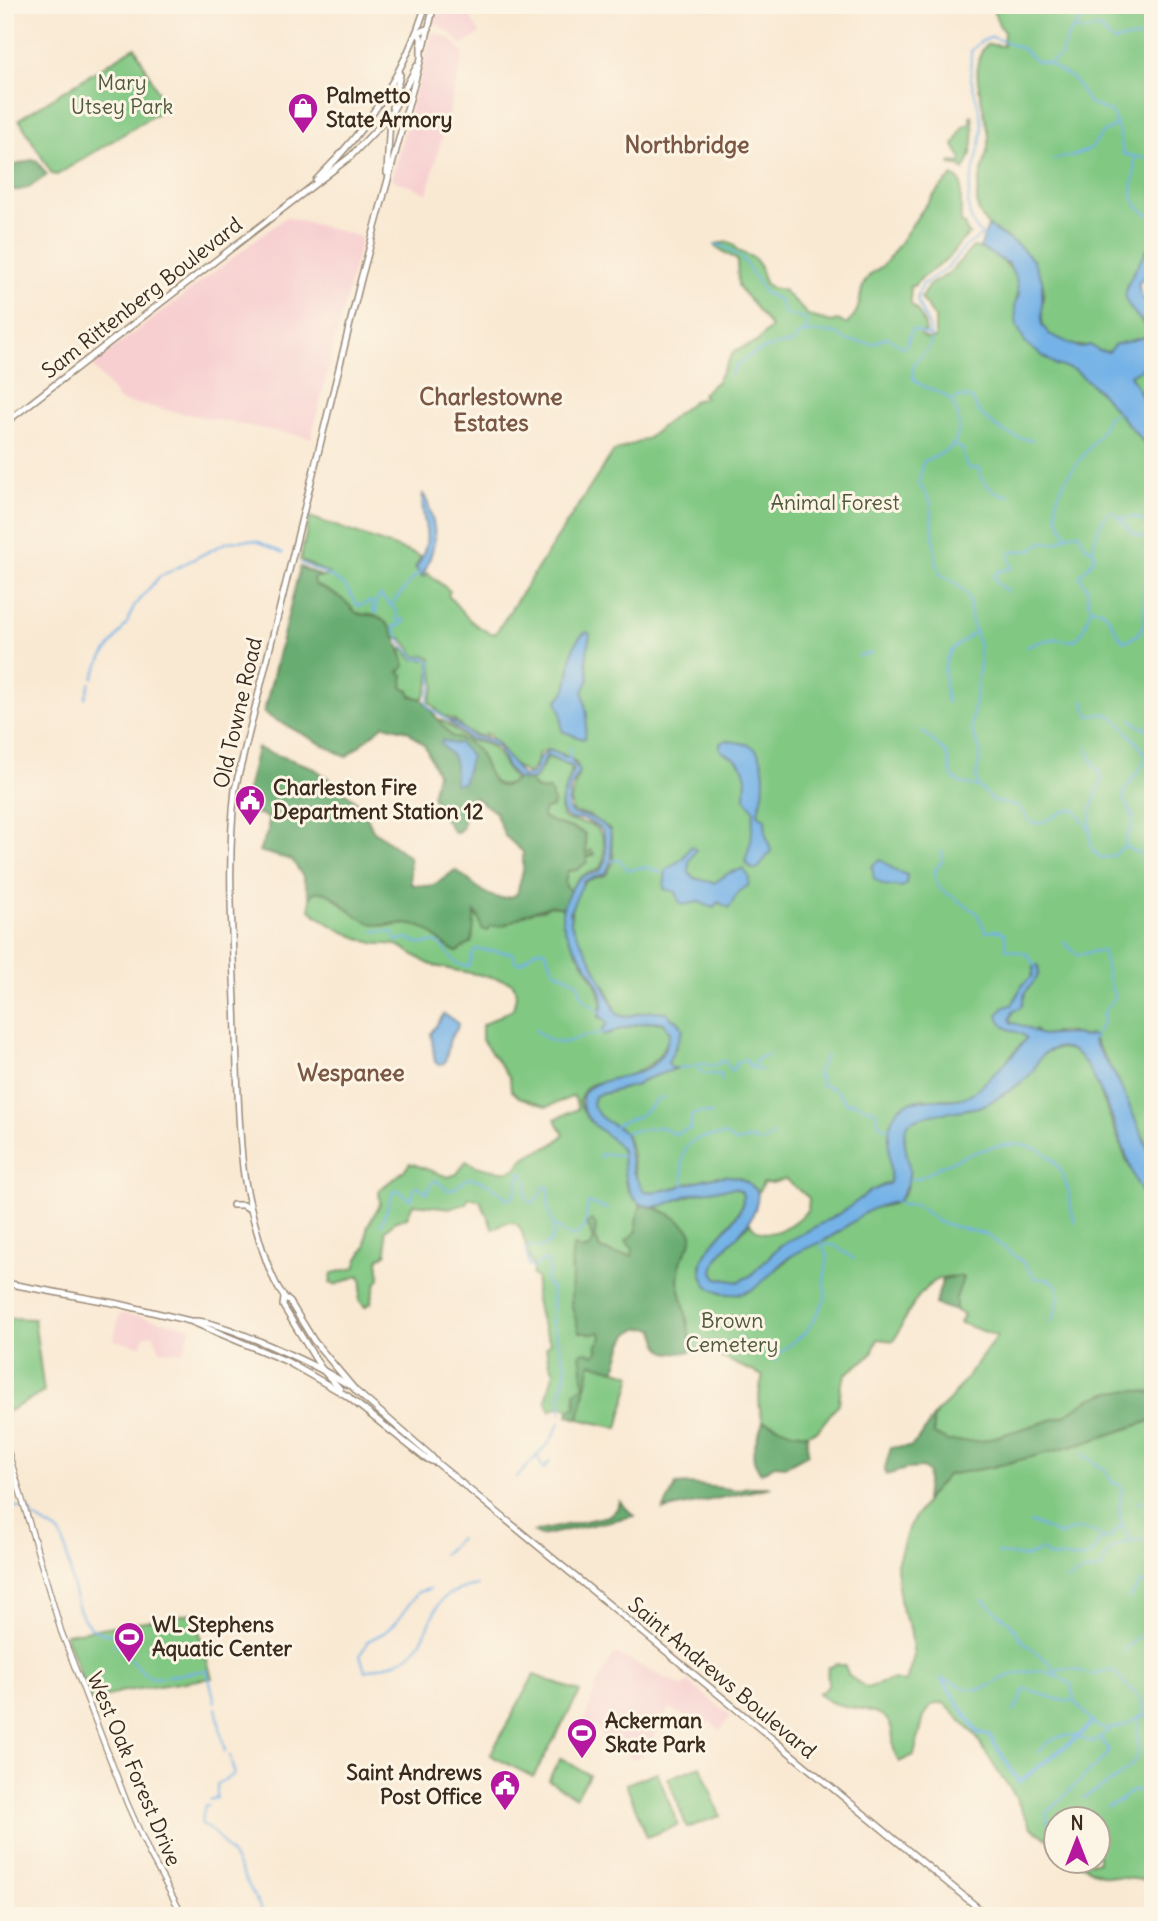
<svg xmlns="http://www.w3.org/2000/svg" width="1158" height="1921" font-family="Delius,sans-serif">
<style>
.built{fill:#f7cfd0}
.green{fill:#81c883;stroke:#5e7950;stroke-width:2}
.forest{fill:#68ac71;stroke:#526b48;stroke-width:2}
.water{fill:#75b2e7;stroke:#586e82;stroke-width:2}
.lines{fill:none;stroke-linecap:round;stroke-linejoin:round}
.stream{stroke:#75b2e7;stroke-width:2}
.canal{stroke:#75b2e7;stroke-width:3.5}
.secondary-casing{stroke:#9a8a78;stroke-width:7}
.primary-casing{stroke:#9a8a78;stroke-width:8}
.secondary{stroke:#fff;stroke-width:4.5}
.primary{stroke:#fff;stroke-width:5}
.labels{text-anchor:middle;stroke-width:6;stroke-linejoin:round;paint-order:stroke}
.park-label{font-size:21px;fill:#50593c;stroke:#fcf5e5}
.poi-label{font-size:21px;font-weight:bold;fill:#3b2a1e;stroke:#fcf5e5;text-anchor:start}
.street-label{font-size:21px;fill:#3b2a1e;stroke:#fcf5e5}
.neighbourhood-label{font-size:23px;font-weight:bold;fill:#7b5846;stroke:#fcf5e5}
</style>
<rect width="100%" height="100%" fill="#fcf5e5"/>
<filter id="ink" filterUnits="userSpaceOnUse"><feTurbulence type="fractalNoise" baseFrequency=".0143" numOctaves="2"/><feDisplacementMap in="SourceGraphic" scale="14" xChannelSelector="R" yChannelSelector="G"/><feConvolveMatrix kernelMatrix="1 2 1 2 8 2 1 2 1" color-interpolation-filters="sRGB"/></filter>
<filter id="wash" filterUnits="userSpaceOnUse"><feTurbulence type="fractalNoise" baseFrequency=".00686" numOctaves="4" result="noise"/><feDisplacementMap in="SourceGraphic" scale="28" xChannelSelector="R" yChannelSelector="G"/><feGaussianBlur stdDeviation="1.57" result="paint"/><feColorMatrix in="noise" values="0 0 0 0 0 0 0 0 0 0 0 0 0 0 0 0 0 1.4 0 .05"/><feComposite in="paint" operator="in"/></filter>
<g filter="url(#wash)">
<rect width="100%" height="100%" fill="#f9e9d3"/>
<!-- built -->
<g class="built">
<polygon points="437,5 474,5 471,19 480,33 463,46 451,33 433,22"/>
<polygon points="435,32 452,40 464,54 427,194 416,188 395,181 392,176 417,84 432,34"/>
<polygon points="286,217 358,236 361,239 311,438 120,401 92,365"/>
<polygon points="122,1313 191,1327 183,1352 160,1350 153,1334 144,1336 142,1346 114,1340 119,1316"/>
<polygon points="614,1654 618,1654 683,1687 688,1682 731,1716 720,1730 709,1721 703,1727 698,1726 670,1708 644,1754 635,1759 605,1742 600,1731 585,1719 597,1684"/>
</g>
<!-- green -->
<g class="green">
<path d="M991 5H1153V238L1150 247 1127 285 1137 316 1151 333 1149 336 1114 345 1110 352 1099 351 1090 345C1077 348 1061 343 1050 335 1033 322 1049 294 1041 278 1036 269 1027 253 1019 246 1006 235 986 230 979 212 971 192 989 158 989 137 986 109 966 66 987 44L1003 46 1004 32 1000 27Z"/>
<polygon points="135,47 166,108 57,175 52,174 19,119"/>
<path d="M972 115C975 136 974 152 964 170L957 165 950 164 951 162 961 163 962 159 954 146 963 126 970 124V116Z"/>
<path d="M953 176 961 182V223H964L966 230 970 234C959 241 954 253 945 261 934 270 922 275 914 286H910L911 304C919 312 925 321 926 332H922L921 335 927 339 935 338V318L921 298 928 286 950 272 973 247C981 247 987 251 994 255 1015 268 1022 282 1015 306L1056 365 1075 370 1099 391 1153 453V576H1151L1153 579V1160L1118 1080 1091 1035 1082 1037 1079 1035 1065 1032 1040 1035 1035 1030C1013 1050 996 1079 970 1095 960 1101 944 1099 933 1099 878 1096 893 1146 890 1182L871 1191 841 1213 781 1245 750 1276 738 1282 717 1278 713 1272C715 1252 737 1239 750 1223 765 1246 794 1224 808 1210L809 1198 785 1179 772 1183H763L758 1193C729 1153 681 1196 644 1191 629 1171 635 1154 627 1136 620 1121 600 1128 592 1102L595 1096 637 1085 643 1080 661 1073 677 1045 672 1019C663 1018 650 1012 641 1013 630 1014 628 1019 617 1014L610 996 571 924C570 910 574 893 585 882 590 878 600 877 606 875L614 860 610 829 588 815 572 812C566 793 586 773 575 762 570 756 556 752 549 749L539 753 535 765 529 773C512 771 501 745 488 734H485L487 738 467 732 455 720 443 716 429 702 435 686 431 658 425 656 417 657 402 638 397 639 382 620 355 612 347 603 315 585 313 581 314 577H323L329 574 300 560 310 517 421 556 415 568 425 576 427 573 450 591 448 595C461 610 474 630 495 634L613 452 648 438 693 401 705 398 702 394 717 381 734 351 757 342 771 327 738 286 737 260 716 247 715 244 728 242 733 244 737 250 754 258 759 264 765 283 771 288 783 290 809 316 832 322 837 320 847 324C866 306 855 293 869 276 874 270 882 268 886 262 908 234 925 199 953 176Z"/>
<polygon points="1153,362 1153,407 1143,398 1130,374"/>
<path d="M404 648 413 659 429 660C432 672 430 690 422 699L411 696 409 690 402 687 403 675 399 673 405 666 401 650Z"/>
<path d="M439 719C451 724 456 733 467 739 474 743 486 742 493 748 501 755 505 770 515 780 509 786 503 787 495 783 485 776 487 762 479 755 466 741 443 737 439 719Z"/>
<path d="M548 757 572 767C570 786 558 794 562 816 571 825 582 820 593 826 601 831 604 837 604 845 604 875 602 865 581 877 577 879 573 886 570 890L566 887 565 881 568 871 577 870 587 862V857L593 855 586 853 585 834C574 825 557 828 542 816L544 810 552 807 550 790C541 792 534 790 530 781L535 778Z"/>
<path d="M322 891C338 896 347 913 363 919 369 922 377 925 384 926 397 927 409 921 422 927 437 933 441 947 457 952L472 941 474 912 483 926 505 925 532 911 543 910 550 905 563 908C555 934 597 972 601 1001 602 1007 599 1010 599 1017L607 1023 602 1030 603 1035C614 1031 653 1017 663 1024 665 1025 669 1031 670 1033 663 1061 642 1074 614 1079 606 1081 594 1082 587 1087 583 1091 581 1096 579 1101 587 1130 614 1130 621 1150 629 1173 616 1183 641 1205L636 1221 637 1231 629 1245 633 1248V1256L615 1254 600 1249 595 1236 594 1227 591 1230 594 1241 589 1248 580 1250 574 1246C564 1275 582 1308 592 1334L601 1332 602 1338 596 1346 598 1350 593 1355 576 1408 569 1410 561 1406 550 1411 546 1400 554 1371 549 1363 546 1348 550 1342 540 1319 535 1294 537 1278 532 1275 534 1267C520 1250 530 1205 493 1229L480 1200 468 1198 466 1204 451 1208 413 1204 407 1217 394 1222 385 1231 387 1253 378 1259 380 1279 376 1283 371 1303 365 1307 359 1300 362 1284 360 1275 335 1285 330 1283 332 1273 355 1268 358 1259 366 1246 367 1228 380 1204 379 1191C390 1179 401 1177 410 1163L448 1177 457 1174 466 1161C476 1167 505 1175 515 1169 519 1166 521 1160 526 1157 542 1146 549 1152 564 1134L555 1119 578 1109 574 1096 547 1107 519 1097 511 1090 510 1078 482 1040V1025L513 1009C515 1000 519 991 512 983 506 978 446 970 432 965 420 961 411 951 399 946 391 943 381 945 373 943 350 936 328 925 310 910V898L314 892Z"/>
<path d="M1062 1048 1072 1050 1082 1058 1095 1078 1126 1159 1143 1193 1153 1196V1393L1134 1390 1088 1400 1064 1416 982 1441H947L934 1434 933 1421 936 1413 949 1401 997 1336 960 1323 964 1315 956 1311V1298L963 1278C926 1266 906 1316 894 1341L878 1339 871 1355 846 1374 841 1385 839 1403 818 1430 807 1434 793 1432 763 1421C758 1408 758 1390 763 1376L705 1350 692 1351 686 1314 678 1281 680 1262 690 1244 677 1219 656 1207C676 1202 726 1177 742 1192 751 1219 693 1246 702 1274 706 1283 714 1293 725 1294 732 1294 770 1275 777 1269 785 1263 792 1254 801 1249 808 1245 818 1244 826 1240 843 1231 857 1215 874 1208 882 1205 892 1207 899 1200 921 1180 893 1134 911 1120 920 1113 966 1112 983 1105 996 1100 1023 1083 1031 1072 1035 1068 1035 1062 1038 1058 1043 1052 1054 1049 1062 1048Z"/>
<polygon points="5,1318 34,1319 44,1392 5,1413"/>
<polygon points="591,1362 632,1375 618,1428 579,1419"/>
<path d="M1153 1420V1883L1143 1880 1104 1876 1077 1862H1098V1820H1056V1845L1031 1827 1012 1791 1001 1777 975 1735 944 1703 931 1705 924 1717 914 1755 899 1762C889 1748 897 1733 888 1721 875 1703 837 1714 818 1693 835 1686 825 1682 828 1668L837 1664 845 1666 849 1676 867 1688 891 1680 906 1682 914 1656 910 1627 902 1612 898 1586 897 1564 909 1526 940 1481 947 1475 992 1467 1081 1444Z"/>
<polygon points="194,1613 212,1678 119,1692 91,1703 65,1634"/>
<polygon points="534,1675 580,1692 533,1777 490,1755"/>
<polygon points="561,1758 589,1775 576,1797 548,1780"/>
<polygon points="701,1766 720,1816 687,1828 668,1778"/>
<polygon points="657,1772 678,1825 647,1837 626,1784"/>
</g>
<!-- forest -->
<g class="forest">
<path d="M31 160H36L47 175C33 185 22 195 5 188V165H16Z"/>
<path d="M300 567 323 577H314L313 581 315 585C326 589 339 596 348 604 355 610 347 607 355 612 360 616 364 614 370 615 393 617 400 649 405 666L399 672 403 675 402 687 409 690 411 696 422 699 451 736C460 738 469 742 476 749 489 763 489 802 517 779L530 781C534 790 541 792 550 790L554 803 552 807 544 810 542 816C557 828 573 825 585 834L586 853 591 850 594 854 587 857V862L577 870 568 871 565 881 566 887 570 890 563 908 550 905C544 909 541 909 534 911 519 915 508 928 491 926L487 931 482 929 478 915 475 912 472 941 457 952C440 946 435 930 417 926 394 919 385 932 360 918 344 909 334 889 314 892L310 898 303 877 292 860 259 851 268 831V818L260 814H245L247 791 257 748 312 767 339 786 363 808 373 830 409 857 411 884C433 890 438 883 455 870 476 883 491 908 517 894L523 871V852L505 836 495 812 473 796 464 803 463 827 458 832H454L440 813 432 796 437 773 425 746 408 731 384 725 346 757 270 717 264 712Z"/>
<path d="M641 1205C659 1208 681 1217 692 1233L690 1244 680 1262 678 1281 686 1314 692 1351C667 1356 659 1355 655 1329 621 1324 624 1345 615 1370L591 1363 579 1419 568 1416 569 1410 576 1407 575 1392 584 1386 580 1353 587 1352 594 1355 598 1350 596 1346 602 1338 601 1332 592 1334 579 1332 571 1303 573 1246 584 1250 589 1248 594 1241 587 1223 592 1220 596 1225 595 1236 600 1249 615 1254 632 1256 633 1249 626 1241 637 1231 636 1221Z"/>
<polygon points="959,1276 963,1278 956,1298 956,1311 935,1304 943,1279"/>
<polygon points="1134,1390 1153,1393 1153,1420 1081,1444 992,1467 947,1475 925,1501 928,1473 923,1468 906,1469 886,1475 885,1468 891,1447 910,1447 919,1439 936,1413 933,1421 934,1434 947,1441 982,1441 1064,1416 1088,1400 1110,1392"/>
<path d="M763 1421 793 1432 807 1434 808 1454 786 1466 775 1465 761 1473C745 1452 758 1442 763 1421Z"/>
<polygon points="689,1484 737,1490 747,1487 772,1487 663,1510 676,1485"/>
<polygon points="619,1501 634,1516 540,1536 534,1532 608,1516 617,1509"/>
</g>
<!-- water -->
<g class="water">
<path d="M988 226 1020 247 1033 260 1042 280V325L1049 334 1080 348 1090 345 1099 351 1109 352 1114 345 1149 336 1151 333C1145 322 1132 314 1127 302 1119 285 1147 256 1153 238V269L1139 283C1139 295 1143 300 1153 307V362L1130 375 1143 398 1153 407V453L1099 391 1075 370 1056 365 1026 344 1017 326 1015 306 1019 294 1016 279 1009 264 980 248Z"/>
<path d="M423 494C427 499 428 504 430 510 439 537 434 551 422 577L416 568C438 533 418 523 423 494Z"/>
<path d="M587 632 590 634 586 661 589 679 583 692 587 715 585 737 583 739 562 731 561 712 557 701C559 698 562 696 564 693 574 675 565 643 587 632Z"/>
<path d="M447 720 454 722 473 736 494 740 522 776 533 774 539 758 549 750 571 759 579 771 570 790 568 809 574 815C588 814 600 821 610 831L612 858 606 873 584 881 570 911 571 924 592 961 617 1014 624 1017 651 1011 667 1012 672 1019 678 1020 683 1030 668 1063 672 1068H678L643 1080 637 1085 601 1094 595 1096 592 1102C598 1121 610 1122 625 1132L633 1172 644 1191C681 1197 729 1153 758 1193 755 1237 716 1242 713 1272L717 1278 738 1282 750 1276 781 1245 841 1213 871 1191 890 1183C892 1162 885 1139 892 1119 904 1087 947 1108 969 1095 982 1088 1018 1051 1026 1038 1017 1027 1004 1035 998 1015L1004 1007 1012 1005 1023 984 1032 977 1034 967 1038 965C1042 979 1031 982 1025 993 1025 994 1022 1005 1022 1006L1013 1012 1010 1019 1012 1023C1023 1024 1030 1030 1039 1034 1048 1038 1067 1032 1079 1035L1082 1037 1091 1035 1095 1037 1093 1041 1118 1080 1153 1160V1196L1143 1193 1137 1184C1122 1147 1105 1088 1081 1058 1075 1050 1063 1045 1053 1049 1037 1055 1040 1061 1032 1072 1025 1082 996 1100 984 1105 968 1112 915 1113 908 1124 898 1139 912 1160 909 1176 908 1184 903 1193 899 1200 890 1204 879 1205 870 1210 854 1219 841 1232 825 1240 810 1248 797 1250 783 1262 767 1276 755 1296 731 1294 720 1294 709 1290 704 1280 688 1246 752 1222 742 1192 736 1187 735 1188 727 1189 714 1190 702 1191 689 1195 678 1198 669 1205 658 1206 626 1211 623 1173 622 1150 612 1135 591 1128 584 1111 570 1076 628 1081 647 1069 660 1061 667 1047 670 1032 669 1031 665 1025 664 1023 654 1017 614 1031 604 1035L602 1030 607 1023 600 1016C600 1010 604 1007 603 1001 600 972 560 941 562 913 563 904 572 885 579 879 584 874 593 875 599 871 610 863 606 841 602 830 596 826 589 820 582 819 576 819 576 821 571 819 549 810 574 780 573 767L547 755 535 778 529 780 517 779 507 767 498 748 487 742 469 739Z"/>
<path d="M442 740 454 744 459 743 471 756 463 783 455 784C454 776 457 766 453 758 450 752 444 749 441 743Z"/>
<path d="M726 740C734 743 745 742 753 747 766 756 765 785 762 799 760 805 758 807 758 815L765 819 766 835 771 851 758 869H752L745 862 751 841 754 810 745 798 746 777 743 768 736 759 720 750V743Z"/>
<polygon points="691,846 696,850 689,861 689,873 694,878 714,883 729,873 743,869 749,877 748,886 739,891 729,908 718,902 713,908 699,902 682,905 680,903 676,892 664,889 666,870 683,858"/>
<polygon points="880,859 896,871 907,875 906,884 902,887 884,885 874,879 872,866"/>
<path d="M444 1014 458 1023C458 1032 454 1031 450 1039 447 1046 449 1053 444 1063L439 1065 435 1062 431 1033Z"/>
</g>
<g class="lines">
<!-- stream -->
<g class="stream">
<path d="M1074 29 1087 31 1095 28 1101 29 1113 42C1125 36 1138 39 1151 36L1153 24"/>
<polyline points="1049,64 1073,79 1089,103 1112,113 1120,134 1123,154 1143,158 1153,156"/>
<path d="M1134 158C1139 189 1117 194 1153 218"/>
<path d="M1053 160C1064 157 1083 155 1092 147 1096 143 1098 137 1103 133 1109 129 1112 130 1116 122"/>
<path d="M986 238C948 211 983 161 982 126 981 110 974 94 971 78 970 69 971 60 971 51L980 42 992 37 1023 49 1036 61 1049 63 1061 56C1063 46 1066 37 1073 29 1079 20 1088 17 1089 5"/>
<polyline points="715,244 725,247 742,258 765,293 779,300 785,314 804,318 807,321 806,332"/>
<path d="M730 376C741 354 770 345 793 343L800 333C814 333 835 329 845 340L872 344 887 337 903 347 906 346 912 329 930 336"/>
<path d="M955 400 957 397C979 396 971 404 982 415 996 429 1013 439 1033 440"/>
<path d="M953 445 963 449 964 461 970 469 979 468 981 471 980 477C989 488 994 494 1010 496"/>
<polyline points="1119,518 1135,517 1146,522 1153,516"/>
<path d="M1066 534C1063 527 1058 522 1057 514 1050 481 1099 447 1107 418L1120 410"/>
<path d="M1153 537C1130 541 1126 520 1112 511 1100 518 1097 531 1094 543 1092 549 1096 554 1093 560 1090 567 1082 570 1080 577L1087 588 1088 603 1092 608C1114 611 1110 630 1124 641 1152 635 1144 606 1144 586L1153 578"/>
<polyline points="301,563 332,577 346,587 358,606 371,601 373,610 376,613 376,602 380,595 397,612 396,620 399,622 403,619 405,621 400,626 393,626 404,646 417,659 424,658 431,661 432,687 426,702 429,707 448,721"/>
<path d="M1007 591 997 583 994 576 999 571 1012 568 1009 557 1011 552 1032 550 1042 542 1056 543C1065 538 1067 533 1079 533L1086 547 1092 550"/>
<polyline points="391,605 418,573"/>
<path d="M1027 647C1036 643 1045 639 1054 639 1068 640 1076 645 1083 630 1087 623 1087 615 1091 609"/>
<polyline points="858,656 872,653"/>
<polyline points="93,678 102,658 127,623 134,606 159,577 227,542 246,540 257,541 283,553"/>
<polyline points="85,698 90,683"/>
<path d="M1084 700 1086 710 1090 716C1096 715 1103 714 1108 714 1115 715 1143 749 1147 757 1141 773 1126 781 1123 798L1134 819 1124 846"/>
<path d="M947 703C946 687 940 666 951 651 957 644 967 640 973 632"/>
<polyline points="1132,719 1139,726 1153,731"/>
<path d="M922 731 947 754 952 777 960 783 979 787 994 801 1018 806 1031 823C1049 826 1058 808 1075 810L1090 830"/>
<path d="M1087 746 1089 755 1103 779C1092 798 1087 827 1092 849L1101 858 1113 856 1124 846 1145 856 1153 853"/>
<polyline points="570,759 570,747"/>
<path d="M979 787 976 778 981 753 972 731V721L980 663 979 645 972 623 968 595 953 581 941 575 936 561 930 501 919 483 923 462C932 457 946 453 952 446 963 433 959 405 946 396 933 387 923 390 913 378V364L929 348 931 342 929 326 917 301 918 293 923 284 947 268 965 247 982 235"/>
<polyline points="942,851 942,862 935,870 937,884 941,889 977,913 986,932 997,930 1005,934 1006,949 1027,954 1036,967"/>
<polyline points="612,861 620,860 628,870 646,867 662,873"/>
<path d="M374 931 393 932 396 941 407 938C413 940 417 944 423 944 428 944 434 940 439 944 453 952 448 966 469 966L472 954 476 949 512 953 516 962 521 963C530 956 533 947 545 950L554 970 577 982 584 1000 601 1012"/>
<path d="M1064 942 1077 955 1102 950C1108 967 1105 977 1115 996L1102 1016 1104 1020 1094 1038"/>
<path d="M535 1030C554 1046 561 1045 582 1037 590 1034 596 1037 604 1032"/>
<path d="M825 1056 817 1076 821 1078 820 1085C838 1087 837 1093 848 1104L852 1102 876 1111 879 1124 886 1128 892 1127"/>
<path d="M698 1067C702 1077 713 1074 721 1074L722 1081"/>
<path d="M753 1067C755 1057 763 1057 770 1054"/>
<polyline points="678,1068 698,1066 700,1063 714,1066 724,1060 732,1071 737,1062 746,1059 750,1067 762,1070"/>
<path d="M615 1126C623 1120 633 1120 642 1114 651 1108 654 1099 665 1097"/>
<polyline points="625,1132 660,1127 675,1134 691,1128 691,1115 701,1112 712,1114"/>
<polyline points="599,1158 601,1154 623,1155"/>
<path d="M910 1179C922 1180 929 1172 939 1167 979 1148 1044 1122 1065 1181 1070 1194 1070 1209 1075 1223"/>
<path d="M684 1185C678 1144 686 1137 725 1135L735 1142 751 1139 760 1143 775 1134"/>
<path d="M895 1201 902 1205H917L938 1222 987 1235 1024 1263 1035 1278 1050 1280 1057 1285C1062 1298 1056 1310 1052 1322"/>
<path d="M381 1225 393 1192 398 1190 409 1199H412L414 1187 418 1186 427 1193 432 1183 436 1180 447 1190 454 1189 468 1178C485 1180 497 1187 508 1200L512 1198 517 1189 520 1172 524 1174 527 1182 526 1198 531 1203 537 1199 544 1187H549C550 1194 548 1199 548 1205 548 1224 565 1233 542 1248L529 1246 526 1248 529 1266 533 1268 544 1260 549 1263 550 1273 547 1275 546 1282 552 1289V1323L566 1367 561 1391V1414"/>
<polyline points="555,1225 567,1235 575,1236 585,1227 588,1202 607,1209"/>
<polyline points="824,1245 834,1245 854,1259"/>
<polyline points="775,1361 778,1354 806,1332 822,1306 826,1296 824,1280 828,1256 823,1249 821,1241"/>
<polyline points="1152,1434 1153,1434"/>
<path d="M1081 1453 1105 1470 1113 1483 1120 1485 1122 1489C1117 1512 1118 1523 1133 1542"/>
<polyline points="537,1455 543,1469 550,1461"/>
<polyline points="517,1477 549,1443 560,1423"/>
<polyline points="5,1501 18,1508 21,1508"/>
<polyline points="1137,1502 1153,1505"/>
<path d="M28 1507 32 1516 59 1533 63 1540C74 1569 69 1638 114 1634L116 1645 120 1649"/>
<path d="M1030 1522 1060 1535C1076 1527 1092 1527 1104 1539"/>
<path d="M997 1553 1025 1557 1042 1550 1051 1558C1063 1554 1081 1563 1090 1555 1095 1551 1096 1545 1100 1540L1108 1539 1123 1524"/>
<polyline points="443,1554 460,1538"/>
<path d="M1066 1581 1080 1573 1101 1569C1104 1564 1105 1558 1108 1553 1116 1542 1141 1539 1153 1540"/>
<path d="M430 1589 418 1592 397 1621 385 1632 368 1641 360 1655 365 1671C381 1666 404 1663 415 1649 442 1616 424 1595 477 1585"/>
<polyline points="1128,1598 1134,1593 1141,1582 1151,1586 1153,1590"/>
<polyline points="983,1600 1010,1623 1023,1642 1050,1663 1057,1676"/>
<polyline points="1122,1652 1153,1624"/>
<polyline points="124,1653 147,1676 156,1678 207,1670 215,1702"/>
<path d="M1056 1671 1058 1669C1075 1667 1077 1670 1092 1675L1107 1670 1113 1671 1141 1699 1145 1715"/>
<path d="M942 1679C953 1682 967 1691 979 1689 988 1689 996 1682 1004 1678 1032 1667 1045 1667 1071 1684L1074 1701 1096 1726 1108 1730"/>
<polyline points="216,1708 225,1752"/>
<path d="M1014 1712 1025 1689C1042 1692 1057 1703 1073 1701"/>
<path d="M1038 1752C1046 1741 1064 1731 1078 1737 1084 1739 1087 1741 1094 1742L1111 1728 1123 1726 1141 1716 1153 1717"/>
<path d="M1083 1798C1098 1790 1136 1770 1138 1752 1139 1740 1136 1730 1139 1718"/>
<polyline points="209,1800 217,1798 217,1784 233,1775 234,1772 230,1756"/>
<path d="M208 1805H205L201 1823C231 1841 247 1886 265 1916"/>
<polyline points="1107,1807 1121,1800 1133,1790 1153,1790"/>
<polyline points="1056,1833 1048,1823 1046,1813 1108,1754 1108,1748 1101,1739"/>
</g>
<!-- canal -->
<polyline class="canal" points="942,1679 978,1733 989,1735 991,1738 1019,1782 1081,1734 1092,1722"/>
</g>
</g>
<g filter="url(#ink)">
<g class="lines">
<!-- secondary casing -->
<g class="secondary-casing">
<polyline id="secondary" points="5,1441 61,1631 127,1803 150,1855 183,1916"/>
</g>
<!-- primary casing -->
<g class="primary-casing">
<g id="primary">
<path d="M429 28 417 33 421 37V58L361 279 235 789C227 860 232 931 235 1002 237 1057 237 1113 243 1168 246 1195 268 1288 290 1302L314 1341 356 1391 430 1455 437 1463 988 1916"/>
<polyline points="424,47 434,5"/>
<polyline points="392,107 400,75"/>
<polyline points="387,173 390,116"/>
<path d="M316 180C367 130 405 73 426 5"/>
<polyline points="5,423 350,157 390,115 417,66"/>
<polyline points="233,1205 243,1205 251,1210"/>
<polyline points="5,1283 119,1304 190,1321 286,1361 349,1397"/>
<polyline points="284,1298 283,1306 321,1368 340,1389"/>
<path d="M193 1321C219 1319 324 1369 348 1385"/>
<polyline points="347,1396 425,1458 434,1462"/>
</g>
</g>
<!-- secondary -->
<use href="#secondary" class="secondary"/>
<!-- primary -->
<use href="#primary" class="primary"/>
</g>
</g>
<!-- icons -->
<defs>
<g id="shop-pin" transform="scale(1.575)"><path d="M0 17L-7.5 6A9.5 9.5 0 1 1 7.5 6Z" fill="#b5179e" stroke="#fcf5e5"/><path d="M-5-2.5h2.3a2.7 3.5 0 0 1 5.4 0H5L5.5 6h-11ZM-1.5-2.5h3a1.5 2.3 0 0 0-3 0Z" fill="#fff"/></g>
<g id="civic-pin" transform="scale(1.575)"><path d="M0 17L-7.5 6A9.5 9.5 0 1 1 7.5 6Z" fill="#b5179e" stroke="#fcf5e5"/><path d="M-.6-6.5H3V-4.5H.6V-3L4-1V1h2V6H-6V1h2V-1L-.6-3ZM-1.2 2.5V6h2.4V2.5Z" fill="#fff"/></g>
<g id="stadium-pin" transform="scale(1.575)"><path d="M0 17L-7.5 6A9.5 9.5 0 1 1 7.5 6Z" fill="#b5179e" stroke="#fcf5e5"/><path d="M0-5a6.5 5 0 1 0 0 10a6.5 5 0 1 0 0-10ZM-3.5-1.8h7v3.6h-7Z" fill="#fff"/></g>
</defs>
<g fill-rule="evenodd">
<use href="#shop-pin" x="303" y="108"/>
<use href="#civic-pin" x="250" y="800"/>
<use href="#stadium-pin" x="129" y="1637"/>
<use href="#stadium-pin" x="582" y="1733"/>
<use href="#civic-pin" x="505" y="1785"/>
</g>
<g class="labels">
<!-- park labels -->
<g class="park-label">
<text x="122" y="90">Mary<tspan x="122" dy="24">Utsey Park</tspan></text>
<text x="835" y="510">Animal Forest</text>
<text x="732" y="1328">Brown<tspan x="732" dy="24">Cemetery</tspan></text>
</g>
<!-- poi labels -->
<g class="poi-label">
<text x="326" y="103">Palmetto<tspan x="326" dy="24">State Armory</tspan></text>
<text x="273" y="795">Charleston Fire<tspan x="273" dy="24">Department Station 12</tspan></text>
<text x="152" y="1632">WL Stephens<tspan x="152" dy="24">Aquatic Center</tspan></text>
<text x="605" y="1728">Ackerman<tspan x="605" dy="24">Skate Park</tspan></text>
<text x="482" y="1780" text-anchor="end">Saint Andrews<tspan x="482" dy="24">Post Office</tspan></text>
</g>
<!-- street labels -->
<g class="street-label">
<text transform="translate(142 298) rotate(-38)" y="7">Sam Rittenberg Boulevard</text>
<text transform="translate(238 713) rotate(-77)" y="7">Old Towne Road</text>
<text transform="translate(722 1678) rotate(40)" y="7">Saint Andrews Boulevard</text>
<text transform="translate(134 1769) rotate(67)" y="7">West Oak Forest Drive</text>
</g>
<!-- neighbourhood labels -->
<g class="neighbourhood-label">
<text x="687" y="153">Northbridge</text>
<text x="491" y="405">Charlestowne<tspan x="491" dy="26">Estates</tspan></text>
<text x="351" y="1081">Wespanee</text>
</g>
</g>
<!-- margin -->
<rect width="1158" height="1921" fill="none" stroke="#fcf5e5" stroke-width="28"/>
<!-- north arrow -->
<g transform="translate(1077 1840)"><circle r="33" fill="#fcf5e5" stroke="#afa495" stroke-width="2"/>
<path d="M0-5L12 26L0 18L-12 26Z" fill="#b5179e"/>
<text y="-10" font-size="19" font-weight="bold" text-anchor="middle" fill="#3b2a1e">N</text>
</g>
</svg>
